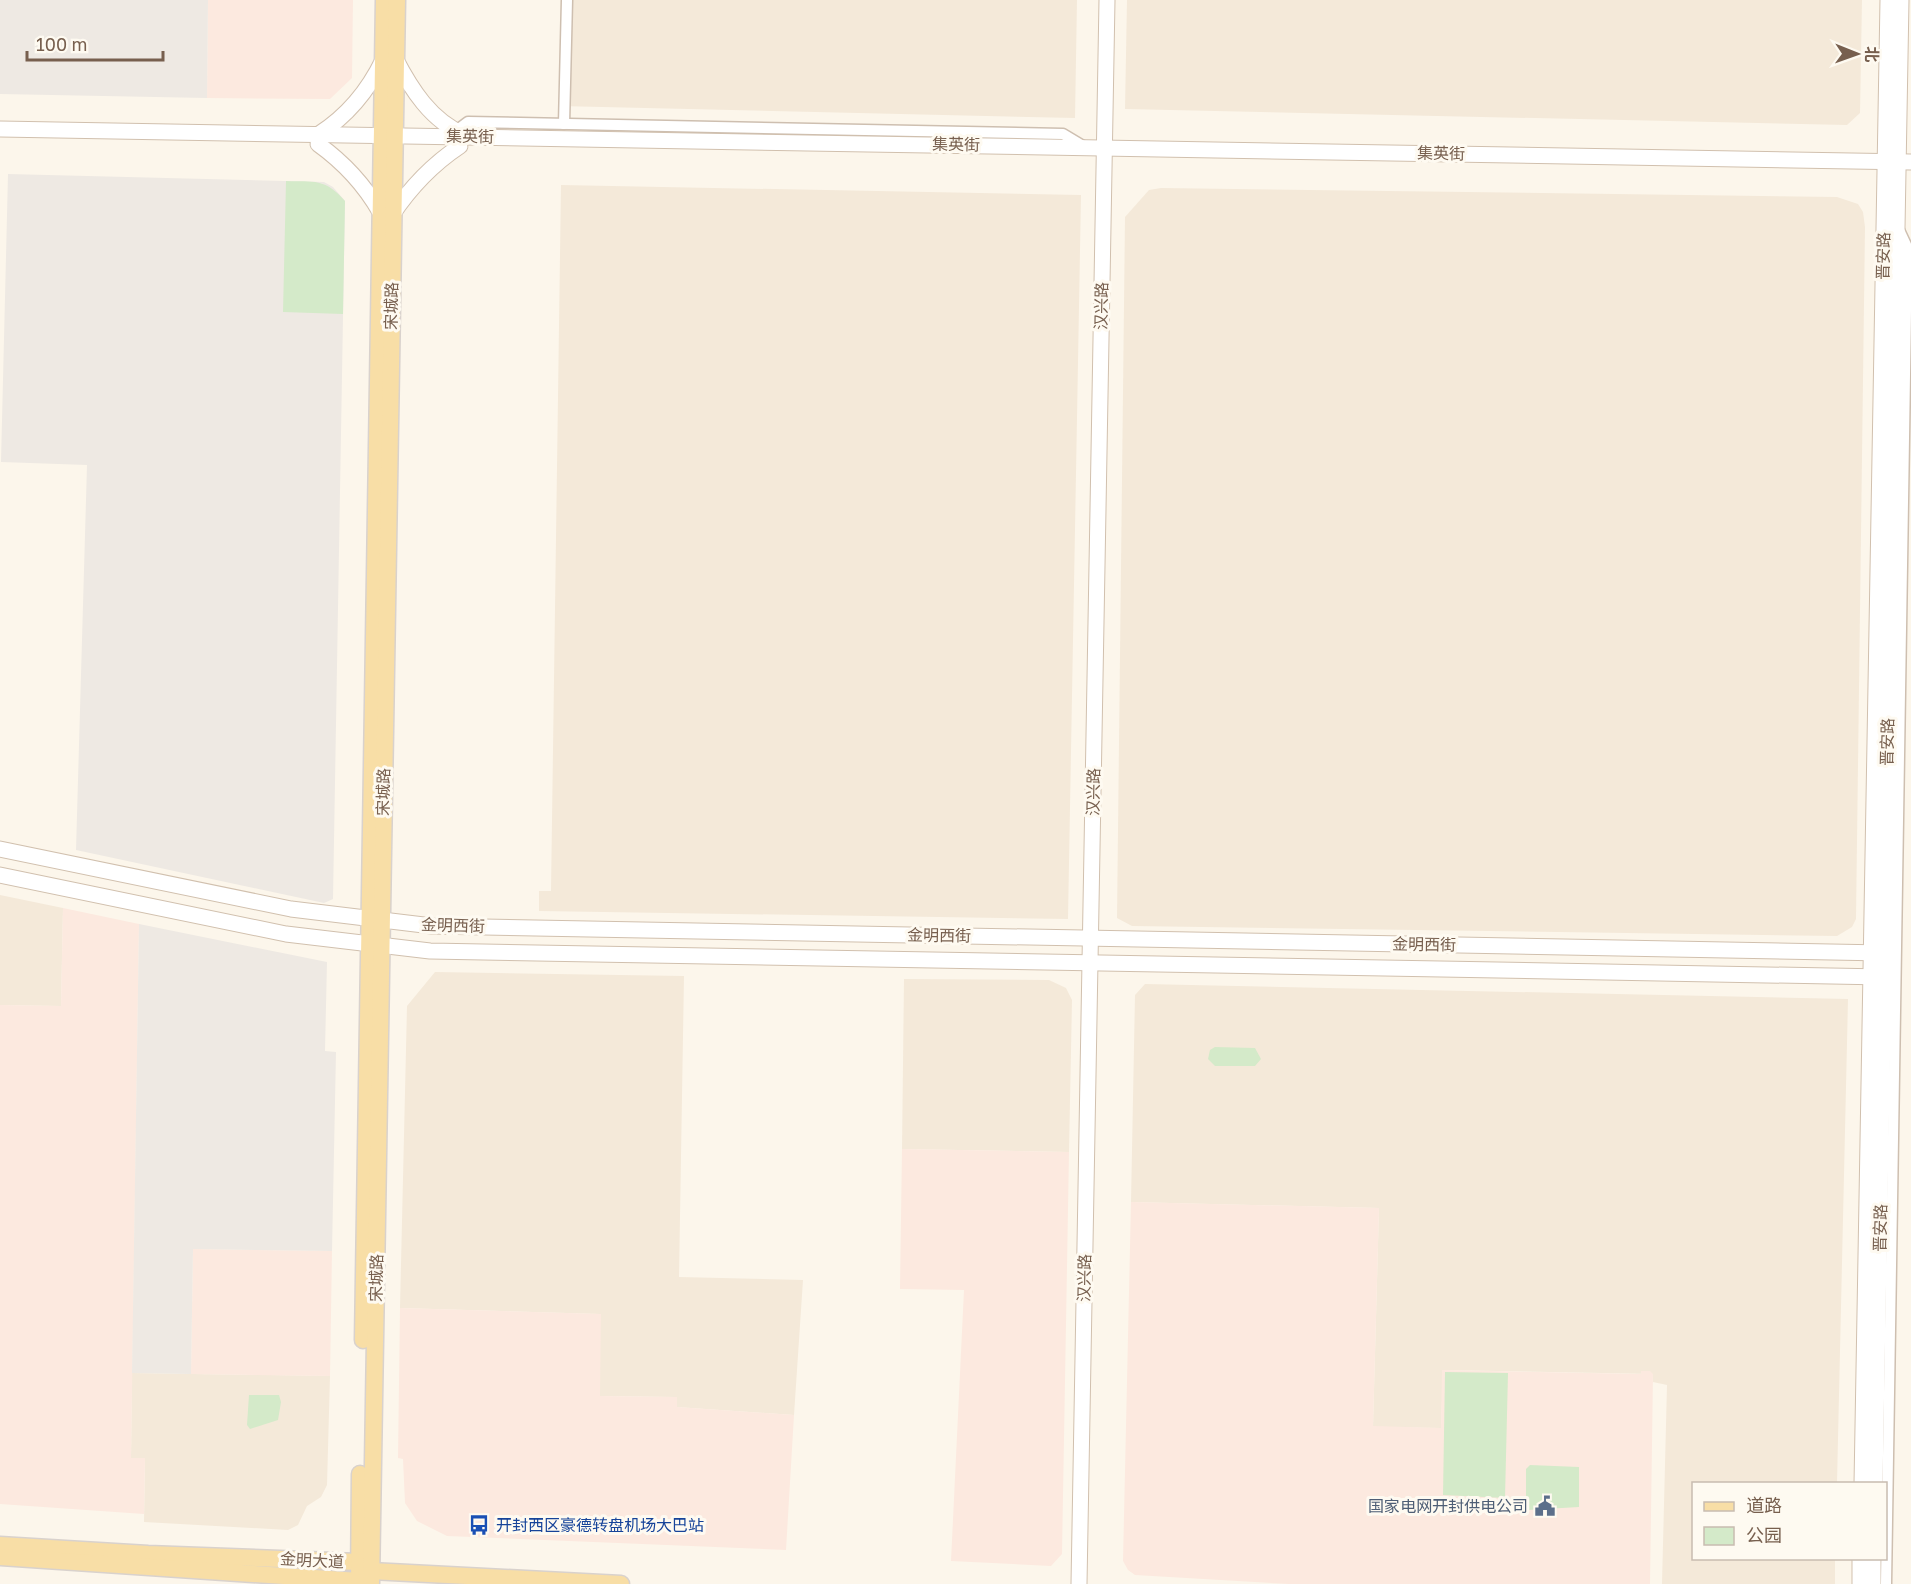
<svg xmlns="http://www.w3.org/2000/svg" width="1911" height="1584" font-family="'Golos Text','Noto Sans SC',sans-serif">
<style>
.residential{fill:#f4e9d9}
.commercial{fill:#fce9df}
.industrial{fill:#eee9e3}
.green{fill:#d4eac9}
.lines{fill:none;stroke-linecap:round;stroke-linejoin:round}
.street-casing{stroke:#cebfb0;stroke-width:13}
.secondary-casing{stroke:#d1c0ae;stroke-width:17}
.primary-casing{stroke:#d9d2cd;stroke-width:19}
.street{stroke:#fff;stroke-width:10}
.secondary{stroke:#fff;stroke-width:15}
.primary{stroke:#f8dea6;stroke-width:16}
.labels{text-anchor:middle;stroke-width:6;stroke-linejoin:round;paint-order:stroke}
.street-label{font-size:16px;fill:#775f4e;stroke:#fefaf1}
.service-label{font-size:16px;fill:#4e5e75;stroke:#fefaf1;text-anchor:end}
.transit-label{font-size:16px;fill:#164399;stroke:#fefaf1;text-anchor:start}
</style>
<rect width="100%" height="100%" fill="#fcf6eb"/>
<!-- residential -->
<g class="residential">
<polygon points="561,0 1077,0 1075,118 559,106"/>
<polygon points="1127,0 1862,0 1860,113 1847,125 1125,109"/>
<polygon points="561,185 1081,195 1068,919 539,911 539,891 551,891"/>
<polygon points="1161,188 1837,197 1858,204 1863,212 1865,227 1856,919 1852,927 1837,936 1132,926 1117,918 1125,217 1149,190"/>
<polygon points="0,895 63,908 61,1006 0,1005"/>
<polygon points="435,972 684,976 679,1277 803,1280 794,1415 676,1407 676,1397 600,1396 600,1314 400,1308 407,1006"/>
<polygon points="904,979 1049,980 1066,988 1072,1000 1069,1152 902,1149"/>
<polygon points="1145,984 1848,999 1837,1483 1694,1484 1694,1558 1835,1559 1835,1584 1662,1584 1667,1385 1653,1382 1653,1374 1443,1370 1441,1428 1373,1427 1379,1208 1131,1202 1135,995"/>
<polygon points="132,1373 330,1376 327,1485 321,1497 307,1506 298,1525 288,1530 144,1522 145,1459 131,1458"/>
</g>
<!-- commercial -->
<g class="commercial">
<polygon points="208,0 353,0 352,78 330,99 207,98"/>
<polygon points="63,908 139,924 131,1458 145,1458 144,1514 0,1504 0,1005 61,1006"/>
<polygon points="902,1149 1069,1152 1062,1554 1051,1566 951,1561 964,1290 900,1289"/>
<polygon points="1131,1202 1379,1208 1373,1426 1441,1428 1442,1370 1641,1374 1641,1371 1650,1371 1653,1374 1650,1584 1289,1584 1135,1575 1128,1570 1123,1561"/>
<polygon points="193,1249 332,1251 330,1376 191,1374"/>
<polygon points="400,1308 601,1314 600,1396 677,1397 677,1407 794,1415 786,1550 447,1536 417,1521 405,1503 403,1459 398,1458"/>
</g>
<!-- industrial -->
<g class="industrial">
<polygon points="0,0 208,0 207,98 0,94"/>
<polygon points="8,174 324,182 333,187 345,201 333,899 324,903 76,850 87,465 1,462"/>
<polygon points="139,924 327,962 325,1051 336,1052 332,1251 193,1249 191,1374 132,1373"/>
</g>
<!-- green -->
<g class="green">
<path d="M286 181C314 182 325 178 345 201L343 314 283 312Z"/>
<polygon points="1215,1047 1255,1048 1261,1059 1255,1066 1215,1066 1208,1059 1210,1050"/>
<polygon points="1445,1372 1508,1373 1505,1498 1443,1495"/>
<polygon points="249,1395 279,1395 281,1402 278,1420 250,1429 247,1425"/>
<polygon points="1530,1465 1579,1467 1579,1507 1528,1510 1526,1505 1526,1469"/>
</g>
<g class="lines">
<!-- street casing -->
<g class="street-casing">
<g id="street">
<polyline points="564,124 567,0"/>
<polyline points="452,134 468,122 1063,134 1083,146"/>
<polyline points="1886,1584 1907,247 1899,230"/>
</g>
</g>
<!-- secondary casing -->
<g class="secondary-casing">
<g id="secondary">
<path d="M395 58C411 89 431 121 465 135"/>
<polyline points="0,129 1911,162"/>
<path d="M319 134C347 116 368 91 383 60"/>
<path d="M318 144C343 162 364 184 380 212"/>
<path d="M392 215C410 188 433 164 460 146"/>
<polyline points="0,849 291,909 432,926 1884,953"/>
<polyline points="0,875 286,934 430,951 1884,977"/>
<polyline points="1862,1484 1888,0"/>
<polyline points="1875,1484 1901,0"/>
<polyline points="1079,1584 1107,0"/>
<polyline points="1860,1584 1860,1558"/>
<polyline points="1873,1584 1873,1558"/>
</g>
</g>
<!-- primary casing -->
<g class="primary-casing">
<g id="primary">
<polyline points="363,1340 384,0"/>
<polyline points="0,1545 148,1554 359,1562 371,1571 621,1584"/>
<polyline points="0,1557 359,1581 365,1584"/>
<polyline points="359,1584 360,1474"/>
<polyline points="371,1584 397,0"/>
</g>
</g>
<!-- street -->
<use href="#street" class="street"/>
<!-- secondary -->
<use href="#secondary" class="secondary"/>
<!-- primary -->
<use href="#primary" class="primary"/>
</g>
<!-- icons -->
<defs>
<g id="civic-bare" transform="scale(1.62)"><path d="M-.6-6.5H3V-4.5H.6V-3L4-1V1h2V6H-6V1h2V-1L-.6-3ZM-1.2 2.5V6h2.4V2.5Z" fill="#5c6f8a" stroke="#fefaf1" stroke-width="2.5" paint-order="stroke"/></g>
<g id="bus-bare" transform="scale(1.62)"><path d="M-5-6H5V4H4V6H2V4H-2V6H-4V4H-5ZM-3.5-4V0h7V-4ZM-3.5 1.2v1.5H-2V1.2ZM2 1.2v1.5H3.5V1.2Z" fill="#1a4fb4" stroke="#fefaf1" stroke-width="2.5" paint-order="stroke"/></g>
</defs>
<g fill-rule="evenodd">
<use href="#civic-bare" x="1545" y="1506"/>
<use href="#bus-bare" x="479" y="1525"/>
</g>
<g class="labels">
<!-- street labels -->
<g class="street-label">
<text transform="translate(470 136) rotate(1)" y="6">集英街</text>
<text transform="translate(956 144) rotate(1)" y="6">集英街</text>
<text transform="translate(1441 153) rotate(1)" y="6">集英街</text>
<text transform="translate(1883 256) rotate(-89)" y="6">晋安路</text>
<text transform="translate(391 306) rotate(-89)" y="6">宋城路</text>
<text transform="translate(1101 306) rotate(-89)" y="6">汉兴路</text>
<text transform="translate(1887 742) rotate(-89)" y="6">晋安路</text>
<text transform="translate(383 792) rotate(-89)" y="6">宋城路</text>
<text transform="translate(1093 792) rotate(-89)" y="6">汉兴路</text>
<text transform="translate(453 925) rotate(2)" y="6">金明西街</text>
<text transform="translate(939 935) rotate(1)" y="6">金明西街</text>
<text transform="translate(1424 944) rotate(1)" y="6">金明西街</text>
<text transform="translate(1880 1228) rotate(-89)" y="6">晋安路</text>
<text transform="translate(376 1278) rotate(-89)" y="6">宋城路</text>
<text transform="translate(1084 1278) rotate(-89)" y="6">汉兴路</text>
<text transform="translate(312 1560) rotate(3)" y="6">金明大道</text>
</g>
<!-- service labels -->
<g class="service-label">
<text x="1528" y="1512">国家电网开封供电公司</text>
</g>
<!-- transit labels -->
<g class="transit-label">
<text x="496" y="1531">开封西区豪德转盘机场大巴站</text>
</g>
</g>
<!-- legend -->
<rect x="1692" y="1482" width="195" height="78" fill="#fefaf1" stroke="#c8bcb0" stroke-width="1.5"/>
<rect x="1704" y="1502" width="30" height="9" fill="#f8dea6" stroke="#c8bcb0" stroke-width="1.5"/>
<text x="1746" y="1512" font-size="18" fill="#775f4e">道路</text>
<rect x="1704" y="1527" width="30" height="18" fill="#d4eac9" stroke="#c8bcb0" stroke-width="1.5"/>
<text x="1746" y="1542" font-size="18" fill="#775f4e">公园</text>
<!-- north arrow -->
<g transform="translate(1857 54) rotate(91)" stroke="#fefaf1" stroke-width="4.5" paint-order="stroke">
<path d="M0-4.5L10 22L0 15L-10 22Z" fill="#775f4e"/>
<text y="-9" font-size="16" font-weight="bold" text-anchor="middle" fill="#775f4e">北</text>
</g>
<!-- scale -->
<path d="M27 51v9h136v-9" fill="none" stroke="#775f4e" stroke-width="3"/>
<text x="36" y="51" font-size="18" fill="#775f4e" stroke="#fefaf1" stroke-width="4.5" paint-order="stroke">100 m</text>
</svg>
